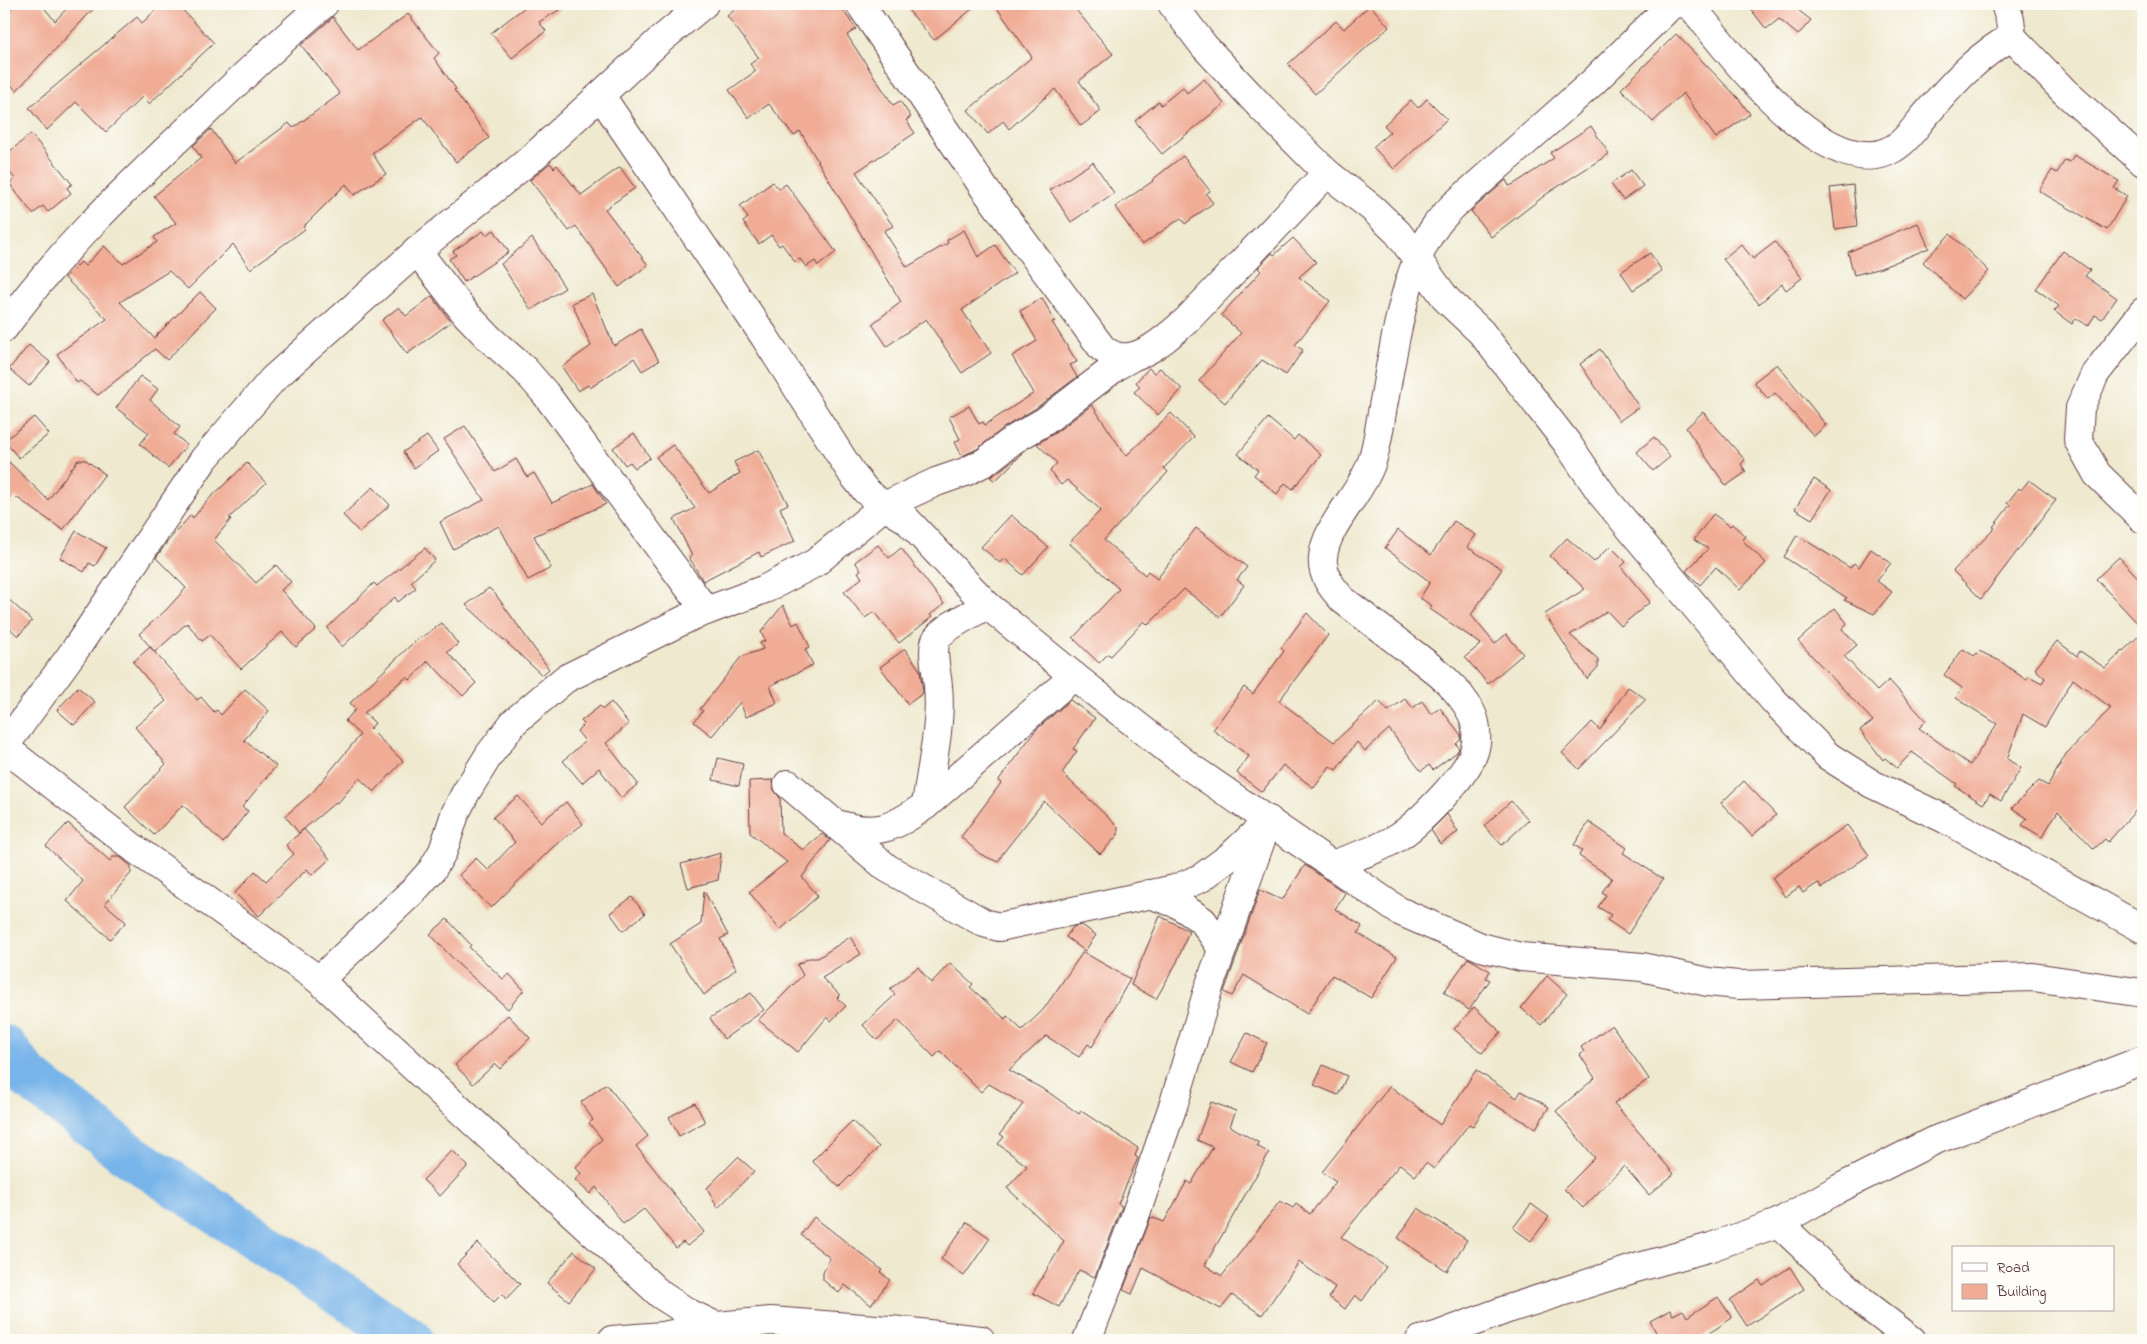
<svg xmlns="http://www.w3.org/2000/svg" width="2147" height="1344" font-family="'Indie Flower',sans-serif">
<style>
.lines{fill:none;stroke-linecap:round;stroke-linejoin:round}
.river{stroke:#77b4e9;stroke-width:45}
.building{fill:#f0ac95}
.minor-casing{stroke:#633d44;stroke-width:30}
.minor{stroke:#fff;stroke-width:28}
</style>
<rect width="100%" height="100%" fill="#fdfcf7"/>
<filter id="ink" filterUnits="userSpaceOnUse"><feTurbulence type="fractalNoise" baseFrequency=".02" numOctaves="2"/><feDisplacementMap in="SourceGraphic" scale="10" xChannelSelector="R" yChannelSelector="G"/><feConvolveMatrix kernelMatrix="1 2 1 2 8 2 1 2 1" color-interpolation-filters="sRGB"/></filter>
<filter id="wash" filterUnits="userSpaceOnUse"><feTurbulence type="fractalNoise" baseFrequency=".0096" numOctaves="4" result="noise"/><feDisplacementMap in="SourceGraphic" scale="20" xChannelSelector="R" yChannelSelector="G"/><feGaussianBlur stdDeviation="1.12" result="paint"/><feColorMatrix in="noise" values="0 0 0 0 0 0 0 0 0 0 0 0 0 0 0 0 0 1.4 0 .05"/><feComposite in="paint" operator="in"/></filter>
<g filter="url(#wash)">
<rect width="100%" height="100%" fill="#efe9cf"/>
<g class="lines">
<!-- river -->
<polyline class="river" points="4,1047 27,1076 125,1152 411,1340"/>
</g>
<g id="blocks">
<!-- building -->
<g class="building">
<polygon points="16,4 41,4 55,21 71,4 98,4 16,91 4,75 4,14"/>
<polygon points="162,4 177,4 214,43 149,104 142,97 106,132 76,102 47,130 29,108 137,17 142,23"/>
<polygon points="529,4 569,4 539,22 546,31 512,58 491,33"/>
<polygon points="742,4 839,4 856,29 847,35 893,105 900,101 911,117 906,120 915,133 856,172 893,226 884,231 907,267 948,243 947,240 964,230 978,257 995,245 1015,273 962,310 991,353 962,373 926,319 887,346 872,324 901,302 800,131 794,136 769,104 749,118 729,90 756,71 750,64 759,58 727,16"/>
<polygon points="903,4 978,4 934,40"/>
<polygon points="994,4 1071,4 1113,54 1079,81 1101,111 1081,126 1055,89 1009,129 1003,121 988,134 968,110 1032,57"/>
<polygon points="1747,4 1798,4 1794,7 1811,20 1798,35 1779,19 1766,29"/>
<polygon points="1370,5 1389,27 1315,94 1288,64 1336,21 1344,29"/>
<polygon points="408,14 439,53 434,58 456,89 454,90 489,138 456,162 422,117 372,153 386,174 354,195 346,184 303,227 305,229 250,269 233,244 188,289 169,271 120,302 154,338 200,292 216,308 167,360 155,349 98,395 80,381 77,383 57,354 107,319 65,278 81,262 85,266 104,246 123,264 157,242 154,237 176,223 154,196 201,158 193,146 211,129 235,163 289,123 293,128 340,94 301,45 331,19 333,17 358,50"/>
<polygon points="1676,34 1739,99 1750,114 1716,138 1683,93 1653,122 1621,89"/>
<polygon points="1204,79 1224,104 1162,154 1135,121 1159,101 1161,105 1183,87 1187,93"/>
<polygon points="1427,99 1447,119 1394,169 1373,147 1390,132 1384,125 1411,100 1418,108"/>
<polygon points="1591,126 1609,154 1548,193 1491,237 1471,211 1506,180 1509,186 1514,184 1554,158 1550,153"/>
<polygon points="31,134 72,184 67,188 71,193 48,212 43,206 33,214 9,183 15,179 4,165 4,156"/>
<polygon points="2074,155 2119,181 2114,188 2127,196 2107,230 2039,191 2052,170 2057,173 2065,160 2070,162"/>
<polygon points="1183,156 1210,191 1206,194 1213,203 1185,224 1181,218 1142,245 1115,207 1153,181 1152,180"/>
<polygon points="1093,162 1114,193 1071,222 1050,190"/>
<polygon points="550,163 554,168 557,165 581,195 620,167 635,188 605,209 648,265 619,287 576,226 569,231 530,180"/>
<polygon points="1631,170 1643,186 1623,200 1611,184"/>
<polygon points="773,182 779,189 786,184 836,252 818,266 815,261 806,267 800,259 795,262 782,244 779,246 771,235 759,244 743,222 748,218 740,206"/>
<polygon points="1853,185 1857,226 1835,229 1830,188"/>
<polygon points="1918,223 1929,248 1881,268 1854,275 1848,252"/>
<polygon points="494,230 509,252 464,282 449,259 456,255 453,251 483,231 486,235"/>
<polygon points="1950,234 1989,271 1962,299 1923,262"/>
<polygon points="532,238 565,288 531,310 501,264"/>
<polygon points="1293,238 1316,262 1299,277 1330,301 1295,345 1303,350 1286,375 1262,360 1225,403 1199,381 1241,333 1221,315 1261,271 1258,268 1272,253 1274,255"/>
<polygon points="1775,242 1802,278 1786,290 1782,284 1759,304 1723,259 1741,244 1753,259"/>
<polygon points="2063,251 2090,270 2085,276 2117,298 2102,319 2095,315 2088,326 2076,318 2072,324 2054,311 2059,306 2036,289"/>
<polygon points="1650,253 1662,271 1633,290 1621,272"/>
<polygon points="592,294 614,346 641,329 659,361 642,371 634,358 590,388 588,385 578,391 562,367 591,346 572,303"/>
<polygon points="432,296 451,322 407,354 382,320 399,307 406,316"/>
<polygon points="1042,298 1055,321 1052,322 1077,362 1070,365 1077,377 1036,408 1005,427 977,449 962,456 955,442 960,439 949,417 969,406 979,424 983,422 985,425 1034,393 1012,356 1037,341 1020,311"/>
<polygon points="29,345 50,362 29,386 9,369"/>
<polygon points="1600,349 1639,407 1619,421 1580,364"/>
<polygon points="1777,364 1826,425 1814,436 1775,393 1768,399 1754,382"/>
<polygon points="1149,368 1154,373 1160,368 1182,389 1158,415 1134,392 1140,387 1136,382"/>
<polygon points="140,376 158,389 150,400 180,427 174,434 187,445 168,468 140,444 149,433 116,408"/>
<polygon points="1092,405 1126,456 1171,413 1194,437 1164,468 1168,472 1104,540 1145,575 1148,571 1157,579 1196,528 1247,567 1237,580 1244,585 1220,617 1184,589 1148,625 1144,621 1111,656 1108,654 1099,663 1073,638 1119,589 1069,543 1101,510 1067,480 1061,485 1050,471 1057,463 1037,444 1055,433"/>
<polygon points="1703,412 1745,460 1741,464 1746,472 1726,486 1686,428"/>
<polygon points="34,417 49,434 19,458 4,441"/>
<polygon points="1268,418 1294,440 1298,435 1321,455 1293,489 1285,483 1277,494 1254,475 1258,470 1238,454"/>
<polygon points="465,426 495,472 516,459 527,477 534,473 552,503 593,484 606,504 534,536 551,568 528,580 499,526 453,549 440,522 484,500 444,439"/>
<polygon points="634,433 650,458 635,468 630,462 625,465 613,448"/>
<polygon points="427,436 438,451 414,468 403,452"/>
<polygon points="1654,437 1670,457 1653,471 1637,452"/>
<polygon points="673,445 709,493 740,473 734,462 758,450 788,504 780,508 795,541 761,557 759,552 703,581 689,557 692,556 674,519 695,508 656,457"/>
<polygon points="1024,452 995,481 990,477 995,474"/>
<polygon points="4,457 48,500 78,460 86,460 105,474 63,530 16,497 4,509"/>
<polygon points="247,463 266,483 229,518 231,519 214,540 256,583 276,565 291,582 281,590 316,629 296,647 282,632 241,669 210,635 202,641 187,623 155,652 139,634 166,610 186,588 156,558 167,542 191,515 193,518 207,501"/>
<polygon points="1814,479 1831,490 1812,519 1795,509"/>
<polygon points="2029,480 2056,500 1981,599 1953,571 1995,528 1993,527 2010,505 2007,503 2019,488 2021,490"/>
<polygon points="373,487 390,505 359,532 343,515"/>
<polygon points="1713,514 1730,526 1732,524 1745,536 1742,540 1766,563 1740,590 1716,567 1700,585 1686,571 1708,549 1694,540"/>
<polygon points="1011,515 1048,547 1023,575 1004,558 1000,563 981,547"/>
<polygon points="1454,521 1476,535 1467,547 1502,569 1471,615 1495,644 1506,634 1523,654 1488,684 1465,657 1481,644 1430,609 1432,606 1420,598 1430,582 1385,548 1398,530 1431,555"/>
<polygon points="76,531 106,548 95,566 89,563 84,572 60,558"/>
<polygon points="1797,535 1850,568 1854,563 1859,567 1871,549 1891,563 1877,581 1892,592 1874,614 1844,600 1847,598 1784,557"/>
<polygon points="1567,538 1594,562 1610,546 1626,562 1621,567 1650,602 1621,626 1607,611 1570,635 1598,659 1598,667 1587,679 1545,614 1585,589 1550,556"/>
<polygon points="878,545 889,558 901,548 944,604 930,615 932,617 899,643 874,612 865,618 844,592 862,578 858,572 861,570 855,562"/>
<polygon points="425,548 435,560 411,582 416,588 398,602 395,597 342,647 327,628 374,583 377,586"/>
<polygon points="2119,557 2143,583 2143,629 2096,579"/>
<polygon points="489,588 496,595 549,669 542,675 466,605"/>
<polygon points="4,595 32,621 18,636 4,623"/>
<polygon points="783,605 793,625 798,622 810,647 805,649 813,665 770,686 777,703 746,717 740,702 712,736 694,722 703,711 700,709 741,657 763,649 760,643 765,641 761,632"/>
<polygon points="1835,608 1847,623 1842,629 1857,645 1844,656 1877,691 1889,680 1926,721 1919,728 1970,765 1997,724 1956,698 1962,688 1944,675 1963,649 1974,656 1979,651 2000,661 2026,680 2029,676 2042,683 2045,678 2035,669 2057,641 2077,656 2080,651 2105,668 2143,632 2143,802 2108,842 2105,839 2094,849 2058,811 2042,837 2022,825 2027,818 2012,808 2039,781 2048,786 2066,754 2111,708 2073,679 2045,727 2023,714 2007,759 2021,768 2001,801 1990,794 1983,804 1955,786 1957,784 1912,752 1897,768 1885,758 1883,760 1860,730 1873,721 1798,641"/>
<polygon points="1307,613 1328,635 1279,701 1334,742 1379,701 1388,711 1405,699 1413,708 1422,701 1431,714 1440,708 1461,735 1460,740 1456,744 1459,748 1457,752 1433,770 1429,765 1421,771 1389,729 1365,751 1357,742 1336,770 1330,766 1314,788 1283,765 1262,792 1237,773 1249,756 1213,730 1244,687 1253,694 1284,651 1281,648"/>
<polygon points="442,623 458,644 447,652 476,683 463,696 428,661 410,680 407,677 400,682 364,713 375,723 370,729 403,761 374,792 359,778 338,803 336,802 299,833 285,816 312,793 360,735 345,721 356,709 350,703 413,643"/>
<polygon points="150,647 197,700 201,697 214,712 217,710 221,715 245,689 269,711 244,740 276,766 242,807 248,811 223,843 183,805 154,835 125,807 166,764 135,727 166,701 133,662"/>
<polygon points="905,649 920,670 923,693 908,704 880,667"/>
<polygon points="78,687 95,702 74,725 57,710"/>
<polygon points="1628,687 1646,699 1579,769 1562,753 1592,722 1600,730"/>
<polygon points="1070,700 1095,718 1073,749 1077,751 1062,773 1118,827 1118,835 1100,854 1044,801 1003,853 998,862 980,854 961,837 1001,783 998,781 1035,731"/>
<polygon points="611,702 629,724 606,743 638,784 621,798 599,768 582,783 563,761 585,741 577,731 584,724 581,721 600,706 603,709"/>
<polygon points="718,758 743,764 739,786 713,780"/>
<polygon points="773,780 774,790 780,798 781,833 803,850 822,834 830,840 802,877 818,896 780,930 749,892 787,862 750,833 749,781"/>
<polygon points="1744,781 1776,815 1752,836 1721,803"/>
<polygon points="518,796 541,822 566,802 583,824 553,847 491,908 459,875 476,858 488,870 515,842 493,817"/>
<polygon points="1511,801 1529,820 1502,845 1484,826"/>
<polygon points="1447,814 1458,832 1440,844 1431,830"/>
<polygon points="1589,822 1627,848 1623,853 1663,879 1628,934 1607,920 1611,915 1598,907 1606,895 1602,892 1612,878 1579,856 1582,850 1574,845"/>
<polygon points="68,823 110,861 113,857 120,857 131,866 131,873 105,904 126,922 110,939 67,901 83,881 46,846"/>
<polygon points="1847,825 1869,855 1822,888 1818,883 1803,893 1799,887 1785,897 1772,878"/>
<polygon points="304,829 330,859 312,875 307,869 259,916 235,893 255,871 266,881 294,854 286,845"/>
<polygon points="721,853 718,880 688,888 681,864"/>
<polygon points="1305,865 1345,893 1335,909 1362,926 1358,933 1397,957 1371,998 1332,975 1307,1014 1244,975 1232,996 1224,992 1260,890 1282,900"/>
<polygon points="704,891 728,935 720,939 736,969 704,995 670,944 701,924"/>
<polygon points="632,897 645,914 623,931 610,913"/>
<polygon points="1160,916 1189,931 1177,962 1156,999 1131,985"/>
<polygon points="447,919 471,945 469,947 503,979 509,974 524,990 508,1009 458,964 430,934"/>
<polygon points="1082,925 1096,935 1085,951 1066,937 1073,927"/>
<polygon points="850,937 861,954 822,978 840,995 837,998 846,1006 831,1021 827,1017 798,1052 758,1020 803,975 797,965 809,958 818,958"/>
<polygon points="1083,952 1130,979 1092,1047 1088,1044 1079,1057 1046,1036 1009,1070 1048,1092 1079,1114 1081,1111 1138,1148 1135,1156 1138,1158 1118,1204 1122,1206 1095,1277 1079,1270 1059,1307 1033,1293 1064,1241 1007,1188 1027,1166 998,1144 1004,1137 1000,1134 1023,1104 989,1084 981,1092 940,1051 934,1057 898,1020 877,1040 863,1025 895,995 890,989 918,967 931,983 950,963 973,984 970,987 1005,1019 1007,1016 1022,1030 1043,1010"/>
<polygon points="1468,958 1490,971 1486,978 1490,980 1469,1010 1444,992"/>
<polygon points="1547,976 1567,994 1541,1025 1521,1008"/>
<polygon points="751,993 764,1010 724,1039 710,1018"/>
<polygon points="1474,1007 1501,1032 1482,1053 1454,1029"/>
<polygon points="508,1015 530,1038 500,1069 495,1064 473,1084 455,1065"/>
<polygon points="1612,1025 1649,1079 1614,1103 1674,1174 1649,1195 1624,1166 1583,1208 1564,1189 1595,1158 1556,1111 1595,1078 1580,1055 1584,1052 1581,1047"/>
<polygon points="1247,1033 1267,1043 1252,1072 1231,1062"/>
<polygon points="1323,1065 1347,1076 1338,1095 1314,1085"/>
<polygon points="1476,1070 1517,1098 1521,1091 1549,1107 1536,1128 1489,1102 1473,1126 1469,1124 1434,1169 1426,1163 1415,1176 1400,1164 1341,1237 1386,1267 1362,1301 1355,1295 1345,1309 1329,1297 1335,1287 1299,1262 1262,1315 1232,1295 1221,1309 1143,1268 1132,1294 1123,1290 1151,1217 1164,1222 1187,1181 1191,1184 1213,1147 1197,1140 1211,1102 1236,1111 1230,1126 1259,1143 1257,1146 1269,1153 1205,1265 1222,1276 1280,1201 1293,1208 1296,1204 1310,1214 1336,1182 1322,1172 1390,1086 1440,1125"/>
<polygon points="606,1084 648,1136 636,1146 704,1232 687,1246 683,1242 676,1248 644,1209 623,1224 596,1187 590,1194 575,1180 581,1173 575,1168 602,1139 589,1123 593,1120 581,1102"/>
<polygon points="695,1103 705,1122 679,1136 669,1117"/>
<polygon points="852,1121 879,1147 839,1187 812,1161"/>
<polygon points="452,1150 468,1166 440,1196 423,1180"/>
<polygon points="738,1157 754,1171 718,1208 707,1188"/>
<polygon points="1531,1204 1549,1217 1531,1241 1513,1228"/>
<polygon points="1418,1208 1467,1240 1447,1271 1398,1238"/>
<polygon points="814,1217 882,1270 880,1272 890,1280 871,1305 845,1285 839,1293 823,1280 823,1273 830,1258 801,1235"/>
<polygon points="967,1222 990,1238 964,1276 941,1259"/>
<polygon points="478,1243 520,1284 506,1299 502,1294 494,1302 457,1264"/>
<polygon points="574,1251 596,1269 569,1301 547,1283"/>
<polygon points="1790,1267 1804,1289 1747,1326 1730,1300 1759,1280 1763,1285"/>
<polygon points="1718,1297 1732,1318 1699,1340 1652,1340 1658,1336 1650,1321 1670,1310 1673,1315 1683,1310 1687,1317"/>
</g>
</g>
</g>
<g filter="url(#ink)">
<use href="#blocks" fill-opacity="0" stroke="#633d44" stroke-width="1"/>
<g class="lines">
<!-- minor casing -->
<g class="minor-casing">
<g id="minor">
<path d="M860 4 984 188 1102 348C1106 351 1111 355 1116 356 1140 364 1171 334 1187 320L1327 173"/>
<polyline points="1172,4 1204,46 1260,106 1327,173 1372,208 1398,233 1447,300 1481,332 1567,443 1604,497 1774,701 1828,756 1872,784 1947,820 2143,929"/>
<path d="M1686 4 1693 8C1728 51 1836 199 1901 143 1911 135 1919 122 1928 112 1953 83 1978 55 2012 37"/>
<polyline points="2005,4 2010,20 2012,37 2065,92 2143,162"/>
<polyline points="601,96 764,336 853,475 866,491 884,506 906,519 987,605 1074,676 1190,767 1399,911 1481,947 1521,957 1642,967 1708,982 1738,985 2033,977 2143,993"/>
<polyline points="417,251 466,314 490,339 525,370 545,393 706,611"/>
<polyline points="2143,312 2095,374 2080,408 2078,440 2097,474 2143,519"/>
<path d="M4 328C56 255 119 195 184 133 230 89 275 45 324 4"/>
<polyline points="4,747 135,849 319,980 661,1295 689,1313 716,1326 771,1321 902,1331 981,1340"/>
<polyline points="4,747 77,647 204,459 273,379 417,251 532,158 658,42 704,4"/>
<polyline points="788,784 887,868 984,923 999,927 1175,889 1201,878 1232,855 1269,820"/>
<path d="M926 805C931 769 942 721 938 686 937 673 931 652 936 640 941 628 976 612 987 605"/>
<path d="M834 823C875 837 892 829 926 805L1074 676"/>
<path d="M1331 865C1354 857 1378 850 1398 837 1419 824 1462 779 1472 757 1478 744 1478 725 1471 712 1457 685 1431 667 1407 649 1386 633 1364 616 1343 600 1332 588 1321 575 1323 557 1326 525 1360 495 1371 464 1378 444 1380 422 1384 401 1393 352 1405 266 1435 227 1440 219 1447 213 1452 207L1593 82 1669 7 1676 4"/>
<polyline points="1149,894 1178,904 1203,921 1222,949"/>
<polyline points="319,980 414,890 432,870 443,851 455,814 465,794 489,755 514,722 565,679 690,617 765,589 815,563 884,506 936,482 965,472 985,462 1013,440 1045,421 1118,365 1134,356"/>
<polyline points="1778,1223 1861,1301 1912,1340"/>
<polyline points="612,1340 662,1336 716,1326"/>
<polyline points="1087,1340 1133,1222 1174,1103 1209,987 1266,826"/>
<polyline points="1420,1340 1436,1336 1505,1310 1636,1268 1711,1247 1778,1223 1840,1188 1933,1141 2143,1060"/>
</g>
</g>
<!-- minor -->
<use href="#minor" class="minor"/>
</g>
</g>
<!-- margin -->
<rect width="2147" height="1344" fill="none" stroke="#fdfcf7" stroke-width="20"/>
<!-- legend -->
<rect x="1952" y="1246" width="162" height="65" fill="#fdfcf7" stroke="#b5a4a5"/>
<rect x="1962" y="1263" width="25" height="8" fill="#ffffff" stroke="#b5a4a5"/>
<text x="1997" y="1272" font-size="15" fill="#4a1f2b">Road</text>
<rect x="1962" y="1284" width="25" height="15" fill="#f0ac95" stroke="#b5a4a5"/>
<text x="1997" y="1296" font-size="15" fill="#4a1f2b">Building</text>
</svg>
